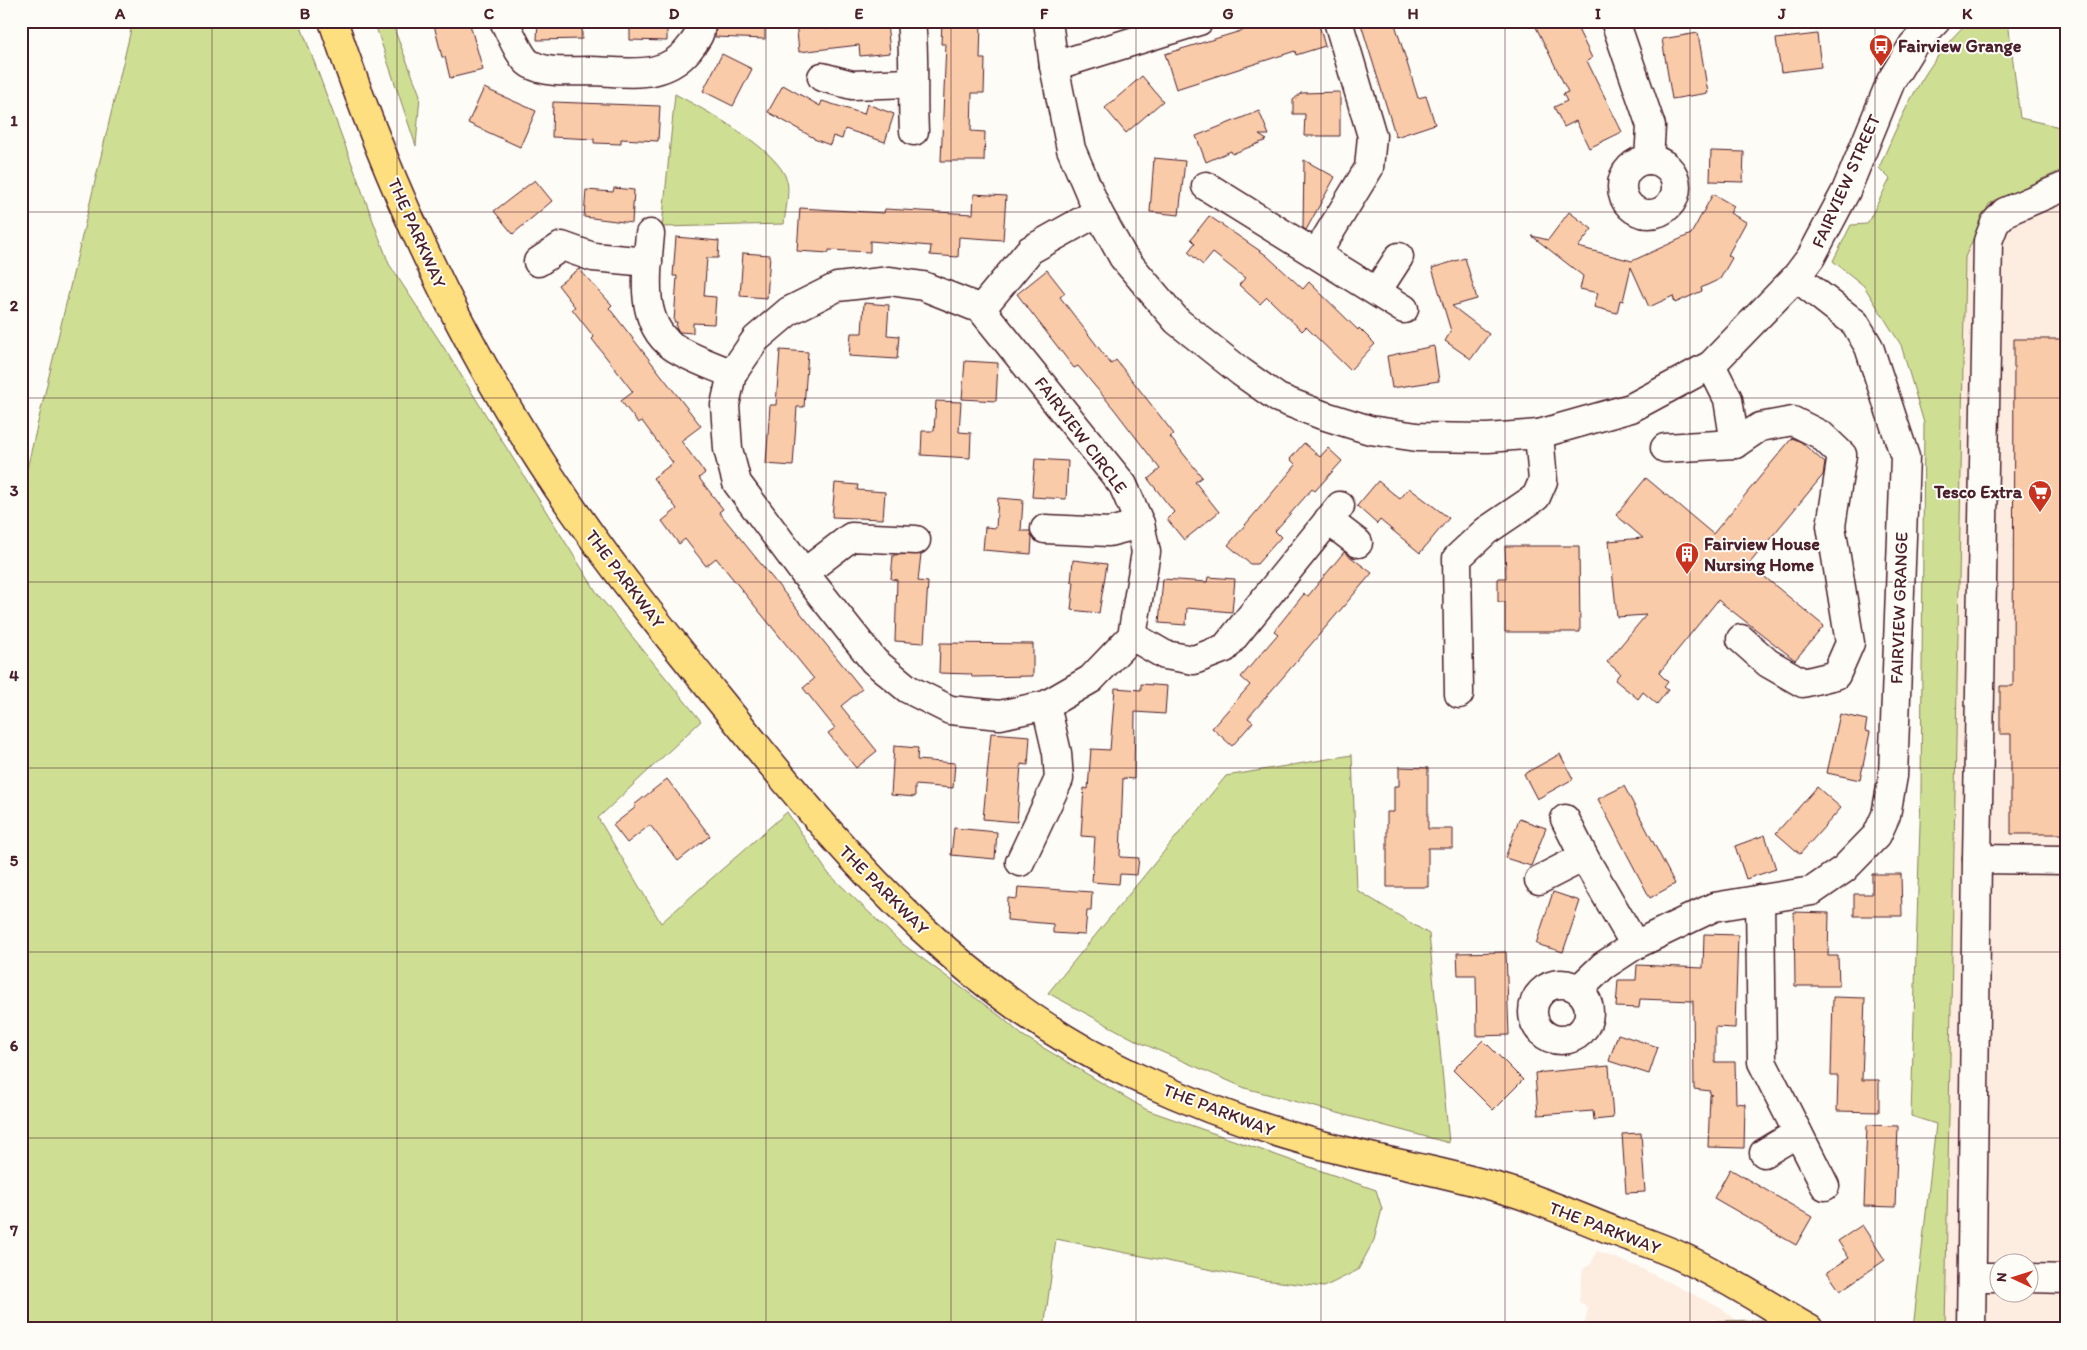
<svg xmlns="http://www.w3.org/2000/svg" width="2087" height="1350" font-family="Itim,sans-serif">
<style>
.built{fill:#fcede0;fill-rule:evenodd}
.green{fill:#cedf93;stroke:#8c7f5f}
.building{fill:#facba9;stroke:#4a1f2b}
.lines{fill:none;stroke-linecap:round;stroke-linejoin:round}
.minor-casing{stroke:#4a1f2b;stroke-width:31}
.major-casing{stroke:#4a1f2b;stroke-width:31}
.minor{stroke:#fdfcf7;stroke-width:28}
.major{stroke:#fddf80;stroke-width:28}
.grid{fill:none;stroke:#4a1f2b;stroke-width:1;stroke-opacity:0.55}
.labels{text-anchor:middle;stroke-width:4;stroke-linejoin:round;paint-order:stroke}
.poi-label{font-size:18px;font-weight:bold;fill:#4a1f2b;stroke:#fdfcf7;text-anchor:start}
.street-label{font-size:18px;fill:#4a1f2b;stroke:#fdfcf7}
.neatline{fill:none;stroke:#4a1f2b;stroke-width:2}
.grid-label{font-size:16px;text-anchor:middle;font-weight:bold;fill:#4a1f2b}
</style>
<rect width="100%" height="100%" fill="#fdfcf7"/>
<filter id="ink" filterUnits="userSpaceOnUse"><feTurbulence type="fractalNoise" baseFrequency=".02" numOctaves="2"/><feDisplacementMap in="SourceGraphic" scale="10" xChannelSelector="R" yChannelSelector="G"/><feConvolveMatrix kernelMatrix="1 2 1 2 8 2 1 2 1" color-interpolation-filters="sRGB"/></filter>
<g filter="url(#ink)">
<!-- built -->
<g class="built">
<path d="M2066 168V1329H1945L1965 257 1989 204ZM2000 1262H2030V1292H2000Z"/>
<polygon points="1597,1251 1638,1267 1719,1307 1737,1321 1716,1321 1710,1329 1581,1329 1584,1327 1588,1309 1579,1301 1583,1269 1591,1264"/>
</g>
<!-- green -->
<g class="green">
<polygon points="133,21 299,21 389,264 439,340 599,596 701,721 598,818 661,923 787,812 828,873 900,942 1000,1016 1022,1035 1147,1110 1376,1190 1382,1209 1374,1240 1358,1270 1324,1287 1263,1280 1056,1239 1044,1329 43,1329 21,1323 21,494"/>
<polygon points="374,21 391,21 420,95 416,146"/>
<path d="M1969 21H2008L2020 118 2060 127 2066 137V168L1989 204 1965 257 1945 1329H1913L1936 1124 1911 1116 1921 793 1924 423 1901 345 1864 286 1833 261 1851 225 1867 224 1890 179 1879 168C1902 114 1925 62 1969 21Z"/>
<path d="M675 94C703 109 779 149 787 181 790 191 785 213 784 224L662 227Z"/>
<polygon points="1352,755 1357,890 1429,934 1449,1143 1245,1088 1139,1042 1048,993 1226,776"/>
<polygon points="1761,1320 1774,1329 1710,1329 1716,1321"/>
</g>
<!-- building -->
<g class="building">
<polygon points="433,21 469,21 483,70 450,78 445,57 442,57"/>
<polygon points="538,21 582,21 582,39 537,40"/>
<polygon points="630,21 667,21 667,41 630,40"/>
<polygon points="717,21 765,21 765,39 715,37"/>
<polygon points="796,21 825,21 826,29 887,22 890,53 860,56 859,45 799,52"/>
<polygon points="942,21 981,21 980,59 985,59 984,93 972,93 971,131 985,132 984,161 941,161 946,44 941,44"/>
<polygon points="1289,21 1318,21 1325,46 1296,55 1295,51 1176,89 1165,54 1267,23 1268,27"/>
<polygon points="1360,21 1394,21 1418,98 1426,96 1435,124 1396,137"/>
<polygon points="1533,21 1574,21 1592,58 1587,61 1622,132 1589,148 1576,121 1564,127 1554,107 1567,101 1563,94 1568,92"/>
<polygon points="1698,33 1708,93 1672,99 1662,39"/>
<polygon points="1817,34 1821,67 1781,72 1776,39"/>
<polygon points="722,54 752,69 733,106 703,91"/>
<polygon points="1142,76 1163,101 1126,133 1105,108"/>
<polygon points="783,85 820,106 822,101 864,114 867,104 894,114 885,142 845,129 842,139 833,136 830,145 814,139 814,138 768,112"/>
<polygon points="484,88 536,111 520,147 468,123"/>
<polygon points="1340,92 1340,136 1304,136 1305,114 1293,114 1293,100 1301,93"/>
<polygon points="553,102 660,106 658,141 621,139 621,144 594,143 594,139 552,137"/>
<polygon points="1259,111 1269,135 1259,135 1267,140 1232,154 1231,151 1206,162 1196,136"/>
<polygon points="1711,151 1744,152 1743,182 1710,181"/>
<polygon points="1154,158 1185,161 1179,215 1150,212"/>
<polygon points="1304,160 1335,177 1306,230 1303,228"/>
<polygon points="535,180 552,201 513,234 494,211"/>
<polygon points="614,188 634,190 632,223 584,217 586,190 613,192"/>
<polygon points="974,194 1006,196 1003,240 959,237 958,257 930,255 931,246 870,241 870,252 829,250 829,253 797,251 800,208 884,213 885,209 973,214"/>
<polygon points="1713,194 1734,206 1730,213 1746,222 1728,255 1732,258 1720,279 1701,288 1702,291 1675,303 1673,296 1649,307 1631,267 1623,301 1620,300 1617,313 1594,307 1598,293 1580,289 1583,276 1532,236 1548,240 1569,212 1592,229 1578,247 1632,261 1691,234"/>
<polygon points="1209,216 1266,255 1303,289 1309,282 1358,330 1359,328 1375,344 1350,370 1306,327 1302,331 1267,297 1260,304 1239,285 1245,278 1213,253 1203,265 1188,252 1195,243 1191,239"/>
<polygon points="676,237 719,241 718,258 707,258 704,296 716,297 714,324 693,323 693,333 680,332 676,328 677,322 674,322 677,276 673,276"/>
<polygon points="743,253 770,255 767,298 740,296"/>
<polygon points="1465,258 1477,299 1452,306 1489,334 1471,359 1445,341 1451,331 1432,268"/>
<polygon points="579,269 612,305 609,308 701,426 681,441 705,473 699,478 723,509 719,512 862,689 841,706 877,751 856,768 828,733 835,728 803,688 814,679 716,558 706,566 685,539 679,544 662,521 677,509 653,478 673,463 642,421 638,423 621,401 633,392 592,339 594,337 572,309 575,307 558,285"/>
<polygon points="1047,270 1065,293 1060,297 1111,364 1116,360 1139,389 1174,434 1170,437 1202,477 1195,482 1219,512 1184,540 1167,519 1174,512 1148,479 1160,469 1114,409 1078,366 1074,368 1017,294"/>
<polygon points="864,303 889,305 887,335 899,336 897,359 849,356 851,333 862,333"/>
<polygon points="2014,339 2066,339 2066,834 2011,834 2011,734 2000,734 2000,686 2013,686"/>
<polygon points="1434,346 1439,381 1392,388 1387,356"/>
<polygon points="780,350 808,352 804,407 797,407 793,466 766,464 770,405 776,405"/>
<polygon points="965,361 998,363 996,401 962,399"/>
<polygon points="936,401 961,402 959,432 971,433 970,458 921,455 922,431 934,431"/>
<polygon points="1792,438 1801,442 1825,463 1823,475 1749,564 1824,626 1795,660 1718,600 1659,673 1668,682 1664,687 1668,690 1657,704 1643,692 1638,699 1615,680 1620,673 1607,662 1646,615 1617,617 1609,541 1643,538 1616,515 1646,478 1713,534"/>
<polygon points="1304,443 1320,457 1328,448 1342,461 1315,491 1312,489 1275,531 1281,537 1257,564 1250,564 1228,545 1296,465 1290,459"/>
<polygon points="1035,459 1068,461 1066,499 1032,497"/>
<polygon points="1378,481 1400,499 1409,488 1449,518 1420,553 1380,520 1377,524 1357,506"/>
<polygon points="835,483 858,485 857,490 885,492 883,519 832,517"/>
<polygon points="998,498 1023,500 1021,531 1030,531 1032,538 1031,554 983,550 985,527 996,528"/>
<polygon points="1505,546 1579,546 1580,632 1505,632 1505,602 1498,602 1498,578 1506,578"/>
<polygon points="1344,552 1372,573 1248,718 1253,722 1232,746 1212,728 1250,685 1241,677 1278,634 1274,631 1304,594 1308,596"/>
<polygon points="921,554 918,581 928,582 924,643 895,641 897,580 891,579 893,555"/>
<polygon points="1073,560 1107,564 1099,613 1071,610 1074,582 1071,582"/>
<polygon points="1208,577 1235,579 1232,612 1187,608 1186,625 1159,623 1163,579 1207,582"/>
<polygon points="940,643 1033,644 1033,676 972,677 971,674 939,673"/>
<polygon points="1141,684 1167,686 1165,714 1135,712 1134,779 1123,778 1120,857 1139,858 1137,875 1120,874 1119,884 1092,882 1095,837 1081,836 1084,788 1088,789 1091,749 1110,750 1115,688 1141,690"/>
<polygon points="1840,714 1867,720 1865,731 1870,732 1860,780 1827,773"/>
<polygon points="991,733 1030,736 1028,765 1021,764 1017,822 983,819"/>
<polygon points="894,746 918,748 917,760 955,763 953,788 915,785 915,797 891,795"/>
<polygon points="1560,754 1573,779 1537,799 1524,774"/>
<polygon points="1399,767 1428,768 1428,829 1453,829 1453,848 1428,848 1428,887 1387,887 1387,812 1394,812 1394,786 1399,786"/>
<polygon points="667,779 710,836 678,861 650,825 627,843 613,825 636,807 634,805"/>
<polygon points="1624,786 1675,884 1650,898 1598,799"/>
<polygon points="1817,787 1841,808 1800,854 1776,833"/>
<polygon points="1519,819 1546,828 1531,866 1505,858"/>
<polygon points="954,828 997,832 995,859 951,855"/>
<polygon points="1765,835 1776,869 1746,879 1735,846"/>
<polygon points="1872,874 1901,874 1902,916 1854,916 1854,894 1872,894"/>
<polygon points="1018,887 1092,892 1091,911 1087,911 1085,935 1053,933 1053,924 1007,920 1008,898 1017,899"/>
<polygon points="1553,892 1580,901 1563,952 1536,944"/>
<polygon points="1794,912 1829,913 1828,956 1838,956 1839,986 1795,986"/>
<polygon points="1704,934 1738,935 1735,1028 1715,1027 1715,1062 1735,1062 1736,1103 1745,1104 1744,1148 1708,1147 1710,1095 1712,1095 1710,1094 1710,1091 1694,1089 1693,1001 1640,999 1639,1008 1616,1007 1618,980 1636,980 1637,965 1703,968"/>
<polygon points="1506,952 1509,1035 1477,1036 1476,975 1458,975 1457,953"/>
<polygon points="1833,997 1865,998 1862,1080 1879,1080 1879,1112 1837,1111 1838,1076 1831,1076"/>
<polygon points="1618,1034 1658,1047 1649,1074 1609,1061"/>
<polygon points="1483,1040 1523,1080 1493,1110 1453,1070"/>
<polygon points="1609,1066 1613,1118 1594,1120 1593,1111 1538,1115 1535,1073"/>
<polygon points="1867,1125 1898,1126 1895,1207 1864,1206"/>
<polygon points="1641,1133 1645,1192 1626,1193 1622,1134"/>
<polygon points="1730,1169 1812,1217 1796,1245 1714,1198"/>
<polygon points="1862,1225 1885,1260 1840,1291 1827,1272 1849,1258 1838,1241"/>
</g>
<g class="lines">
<!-- minor casing -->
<g class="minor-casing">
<g id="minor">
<path d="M504 21C510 32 520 58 530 64 548 74 570 71 590 71 629 72 667 81 692 45 699 36 701 32 701 21"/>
<path d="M911 21C915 57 912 95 914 131"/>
<polyline points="1048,21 1054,66 1071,149 1098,212 1123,257 1177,321 1241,372 1278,398 1322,415 1370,430 1417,437 1488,438 1539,434 1631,408 1711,365 1796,277 1811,257 1846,191 1891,81 1913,45 1936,21"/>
<polyline points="1615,21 1651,126 1649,160"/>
<polyline points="1054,66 1199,21"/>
<polyline points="822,77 852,85 912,83"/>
<circle cx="1649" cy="187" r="27"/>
<polyline points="1206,186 1404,309"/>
<path d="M650 234C647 270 638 321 672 346 689 358 712 365 732 374"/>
<polyline points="1317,253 1369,168 1372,136 1338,21"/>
<polyline points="538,262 562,246 593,257 648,262"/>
<polygon points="890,281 923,286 981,309 1123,485 1140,524 1146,552 1132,636 1091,679 1046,705 1000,715 950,710 908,689 874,661 804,573 737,483 728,449 725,405 732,374 756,339 789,311 837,287"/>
<polyline points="1377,291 1399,257"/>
<polyline points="981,309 1030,250 1098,212"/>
<polyline points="1711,365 1728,399 1735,444"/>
<polyline points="1665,448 1735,444 1760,427 1793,421 1821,435 1842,455 1831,526 1850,643 1836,675 1803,683 1768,663 1741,639"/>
<polyline points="1328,520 1358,543"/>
<polyline points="1045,529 1109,532 1140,524"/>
<polyline points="804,573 851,537 916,540"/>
<polyline points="1132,636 1165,655 1194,660 1225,648 1340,506"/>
<polyline points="1459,694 1457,558 1486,531 1536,497 1543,481 1539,434"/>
<polyline points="1565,819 1584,857 1635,945"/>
<polyline points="1977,859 1988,241 1995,223 2005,212 2066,186"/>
<polyline points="1020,862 1059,779 1057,753 1046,705"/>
<polyline points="1539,880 1584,857"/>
<polyline points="1760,899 1762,1062 1825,1186"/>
<circle cx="1561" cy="1012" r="28"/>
<polyline points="1579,989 1603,966 1635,945 1714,907 1812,891 1844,869 1877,835 1886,815 1893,776 1905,457 1869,347 1855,323 1796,277"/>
<polyline points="1764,1153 1798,1133"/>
<polyline points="1972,1277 2000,1277"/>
<polyline points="2030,1278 2066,1279"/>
<polyline points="1971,1329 1977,859 2066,860"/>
</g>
</g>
<!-- major casing -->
<g class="major-casing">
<path id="major" d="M333 21C390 191 468 359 571 507 624 584 684 656 743 729 856 869 972 1001 1138 1078 1192 1103 1247 1124 1304 1140 1373 1161 1448 1171 1516 1193 1549 1204 1581 1218 1614 1231 1636 1239 1660 1247 1682 1257 1726 1277 1767 1305 1809 1329"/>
</g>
<!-- minor -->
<use href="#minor" class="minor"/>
<!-- major -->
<use href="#major" class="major"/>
</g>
</g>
<!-- grid -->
<path class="grid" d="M212 21V1329M397 21V1329M582 21V1329M766 21V1329M951 21V1329M1136 21V1329M1321 21V1329M1505 21V1329M1690 21V1329M1875 21V1329M21 212H2066M21 398H2066M21 582H2066M21 768H2066M21 952H2066M21 1138H2066"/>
<!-- icons -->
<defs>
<g id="bus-pin" transform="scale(1.25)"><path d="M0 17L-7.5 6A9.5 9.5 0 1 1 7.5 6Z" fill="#c8321e" stroke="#fdfcf7"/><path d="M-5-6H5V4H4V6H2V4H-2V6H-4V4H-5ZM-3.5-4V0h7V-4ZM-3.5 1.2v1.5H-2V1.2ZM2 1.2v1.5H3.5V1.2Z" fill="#fff"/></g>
<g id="supermarket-pin" transform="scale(1.25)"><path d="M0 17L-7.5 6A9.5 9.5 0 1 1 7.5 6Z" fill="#c8321e" stroke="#fdfcf7"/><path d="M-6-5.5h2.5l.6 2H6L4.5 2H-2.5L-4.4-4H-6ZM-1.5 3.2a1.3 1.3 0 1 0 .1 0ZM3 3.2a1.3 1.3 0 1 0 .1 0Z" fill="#fff"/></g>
<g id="building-pin" transform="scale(1.25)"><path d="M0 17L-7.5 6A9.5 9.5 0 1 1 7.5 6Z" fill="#c8321e" stroke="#fdfcf7"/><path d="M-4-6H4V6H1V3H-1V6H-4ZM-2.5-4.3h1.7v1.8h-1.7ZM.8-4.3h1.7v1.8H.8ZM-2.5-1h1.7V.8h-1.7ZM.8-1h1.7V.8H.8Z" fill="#fff"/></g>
</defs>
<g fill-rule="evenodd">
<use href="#bus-pin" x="1881" y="46"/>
<use href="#supermarket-pin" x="2040" y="492"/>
<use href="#building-pin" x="1687" y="554"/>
</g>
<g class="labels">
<!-- poi labels -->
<g class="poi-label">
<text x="1898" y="52">Fairview Grange</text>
<text x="2022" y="498" text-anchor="end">Tesco Extra</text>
<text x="1704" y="550">Fairview House<tspan x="1704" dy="21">Nursing Home</tspan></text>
</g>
<!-- street labels -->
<g class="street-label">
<text transform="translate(1846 181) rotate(-66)" y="6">FAIRVIEW STREET</text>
<text transform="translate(417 233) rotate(66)" y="6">THE PARKWAY</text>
<text transform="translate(1081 435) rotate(53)" y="6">FAIRVIEW CIRCLE</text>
<text transform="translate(625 579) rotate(53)" y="6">THE PARKWAY</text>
<text transform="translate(1899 608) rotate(-88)" y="6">FAIRVIEW GRANGE</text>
<text transform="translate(884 890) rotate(45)" y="6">THE PARKWAY</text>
<text transform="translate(1219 1110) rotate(21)" y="6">THE PARKWAY</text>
<text transform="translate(1605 1228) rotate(21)" y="6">THE PARKWAY</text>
</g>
</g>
<!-- margin -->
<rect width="2087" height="1350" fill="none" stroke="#fdfcf7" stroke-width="55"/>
<!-- north arrow -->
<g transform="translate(2014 1278) rotate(274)"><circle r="24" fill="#fdfcf7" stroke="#b5a4a5"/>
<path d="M0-4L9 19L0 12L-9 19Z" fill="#c8321e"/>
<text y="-8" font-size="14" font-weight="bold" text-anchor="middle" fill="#4a1f2b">N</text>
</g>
<rect x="28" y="28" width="2032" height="1294" class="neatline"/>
<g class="grid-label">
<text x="120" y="19">A</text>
<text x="305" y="19">B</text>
<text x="489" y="19">C</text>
<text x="674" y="19">D</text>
<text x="859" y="19">E</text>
<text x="1044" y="19">F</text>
<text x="1228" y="19">G</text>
<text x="1413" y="19">H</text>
<text x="1598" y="19">I</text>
<text x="1782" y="19">J</text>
<text x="1967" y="19">K</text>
<text x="14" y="126">1</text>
<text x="14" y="311">2</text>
<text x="14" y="496">3</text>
<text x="14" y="681">4</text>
<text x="14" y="866">5</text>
<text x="14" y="1051">6</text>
<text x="14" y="1236">7</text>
</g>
</svg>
